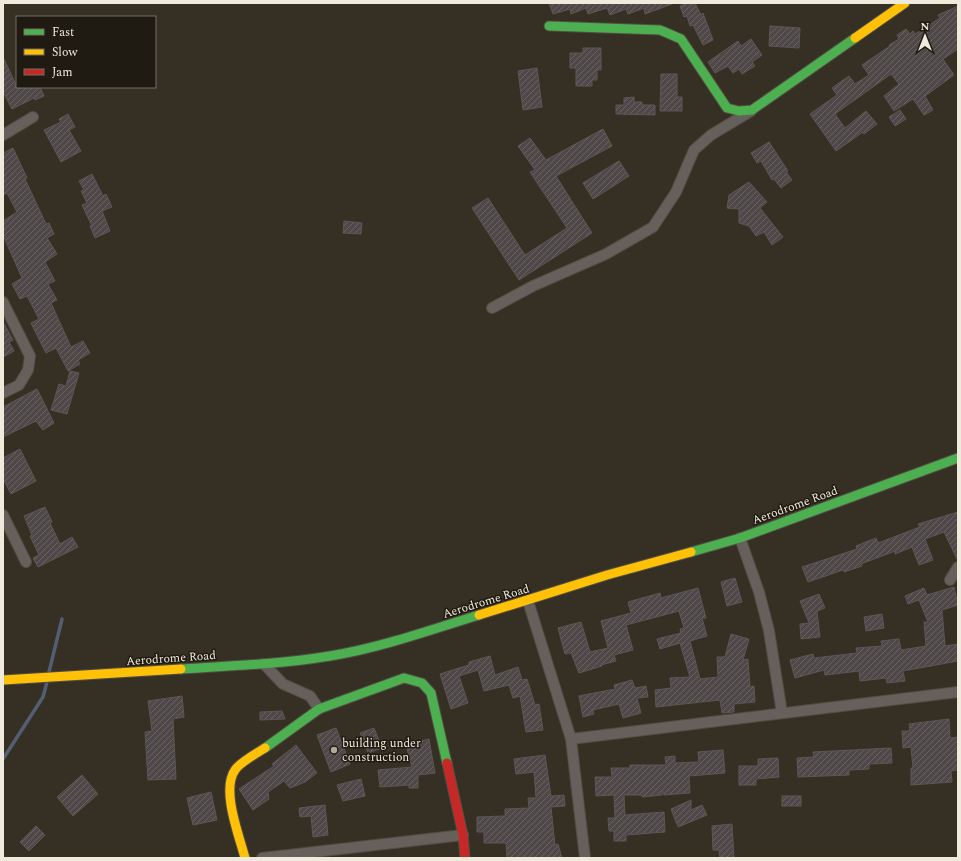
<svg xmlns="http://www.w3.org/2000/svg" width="961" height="861" font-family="Spectral,serif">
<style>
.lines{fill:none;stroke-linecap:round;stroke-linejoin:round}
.stream{stroke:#535e73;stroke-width:3.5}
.building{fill:url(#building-hatch);stroke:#5c5656}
.street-casing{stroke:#524d43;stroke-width:12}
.fast-casing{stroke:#524d43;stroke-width:11}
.slow-casing{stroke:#524d43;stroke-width:11}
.jam-casing{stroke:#524d43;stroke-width:11}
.street{stroke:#65605b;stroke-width:10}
.fast{stroke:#4caf50;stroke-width:9}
.slow{stroke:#ffc107;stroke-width:9}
.jam{stroke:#c62828;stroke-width:9}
.poi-dot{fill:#afa99c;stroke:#201b12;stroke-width:1.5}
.labels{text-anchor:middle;stroke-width:3;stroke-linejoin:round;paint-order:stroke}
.street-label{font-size:12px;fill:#f0eadd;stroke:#201b12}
.poi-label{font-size:12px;fill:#f0eadd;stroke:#201b12;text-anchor:start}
</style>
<defs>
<pattern id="building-hatch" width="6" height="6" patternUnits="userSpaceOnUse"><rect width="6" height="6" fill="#4e4948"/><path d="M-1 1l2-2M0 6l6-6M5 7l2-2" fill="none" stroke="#686362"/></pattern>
</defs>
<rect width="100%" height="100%" fill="#363024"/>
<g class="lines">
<!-- stream -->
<g class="stream">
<polyline points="48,676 62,619"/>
<polyline points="3,759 43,697 47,682"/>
</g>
</g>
<!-- building -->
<g class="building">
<polygon points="549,3 671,3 672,4 645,14 644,8 628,14 626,9 610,15 607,8 588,14 586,8 571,14 570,9 553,14"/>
<polygon points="688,3 695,3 701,15 703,13 713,40 703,45 693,25 690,26 687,16 684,17 680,6"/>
<polygon points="958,6 958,49 943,59 954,75 925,96 933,110 924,115 913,99 894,111 884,96 899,84 891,74 835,114 845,128 866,111 877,124 864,134 863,132 836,151 810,114 837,95 832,88 849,76 855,84 869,75 862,65 890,46 889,45 899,39 897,35 906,29 910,34 913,31 915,34 940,18 938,15"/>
<polygon points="770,26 800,28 799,48 769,46"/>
<polygon points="751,39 762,55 752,62 755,66 742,74 739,69 733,73 728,66 715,73 708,62 738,41 741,46"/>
<polygon points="583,48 601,48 601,70 597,70 597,80 592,80 592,86 576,86 576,68 570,68 570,53 583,53"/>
<polygon points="3,57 17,87 40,87 44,96 35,100 34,98 12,109 3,92"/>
<polygon points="537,68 542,107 523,110 518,71"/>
<polygon points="661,74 677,74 677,97 682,97 682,111 660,111"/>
<polygon points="634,97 634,102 642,102 642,105 655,105 655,115 616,114 616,105 624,105 624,98"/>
<polygon points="900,110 906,119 895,126 889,117"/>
<polygon points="68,114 75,127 69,130 81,151 61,162 44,130 61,122 59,119"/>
<polygon points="603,129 612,146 556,176 592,233 519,280 472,208 488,198 525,255 567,228 530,172 535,170 518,146 530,138 546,160"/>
<polygon points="769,142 788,171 786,172 792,180 781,188 774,179 772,180 761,161 757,163 751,153"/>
<polygon points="13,148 27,178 25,179 46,224 49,223 54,234 47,238 57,254 45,262 55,281 48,284 57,300 51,303 71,347 83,341 90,353 78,360 80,364 68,371 56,348 46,353 31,323 39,319 27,296 20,299 12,284 22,278 3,235 3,221 17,212 7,193 3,195 3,153"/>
<polygon points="619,161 629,176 593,199 583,183"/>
<polygon points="92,174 103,196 106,194 112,207 102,211 110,231 95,238 90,226 92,226 82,205 87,203 81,191 84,190 79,181"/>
<polygon points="749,182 767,202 760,208 783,237 772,245 764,232 756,236 749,226 739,223 739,209 727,208 729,195"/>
<polygon points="344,221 362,223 361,234 343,233"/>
<polygon points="3,322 13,340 9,342 14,351 3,357"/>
<polygon points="70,371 79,373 67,414 51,410 59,384 66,386"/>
<polygon points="37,389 54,423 43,430 36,421 3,437 3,407"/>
<polygon points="20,449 36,481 11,494 3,479 3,458"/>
<polygon points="45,507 52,522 50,523 60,544 72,537 78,547 38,567 33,558 39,555 30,536 32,535 24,516"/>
<polygon points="958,512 958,561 944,532 925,539 933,560 919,565 912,547 895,554 895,551 861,564 862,566 844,572 843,570 808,582 802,567 857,549 856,546 876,538 878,543 920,527 918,524"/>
<polygon points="735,578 742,602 727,606 721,582"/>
<polygon points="954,587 958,605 942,610 945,646 958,644 958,661 903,671 905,681 887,683 886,678 860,681 859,671 825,675 824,670 795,678 790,660 813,654 814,658 857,653 856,648 882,646 881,641 899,639 901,650 926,646 924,622 928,622 919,600 908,604 905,596 924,588 927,595"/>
<polygon points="698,588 706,618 702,618 707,636 690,641 700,679 718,677 717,657 725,657 731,634 749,639 743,660 748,659 750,687 754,686 755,702 734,704 734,712 722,713 720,700 656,707 655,690 671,688 670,678 690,677 680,643 660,649 657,639 681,633 680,629 684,628 679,611 626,625 633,650 614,655 616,661 601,665 602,666 579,673 571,653 565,654 558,628 581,622 590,652 608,648 601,621 631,613 628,602 660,593 661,598"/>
<polygon points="819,594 825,608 817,611 820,637 801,639 800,624 809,623 800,601"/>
<polygon points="882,614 884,628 866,631 864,617"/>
<polygon points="490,656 495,675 518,667 522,680 527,679 535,705 539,704 543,730 526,732 520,696 513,698 509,685 484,691 478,670 459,676 468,703 451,709 440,674 469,665 469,662"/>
<polygon points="632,680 635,688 646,686 648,697 637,698 641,713 623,718 619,704 593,710 594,714 583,717 579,696 615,689 614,685"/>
<polygon points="182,696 184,717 173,719 176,779 148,780 145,732 152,731 148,701"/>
<polygon points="282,711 285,719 260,720 260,712"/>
<polygon points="949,719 950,738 958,737 958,770 951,771 952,782 911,785 911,768 913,768 911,747 903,748 902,731 910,731 909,724"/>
<polygon points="336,728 350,764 331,772 317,735"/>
<polygon points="374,728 382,748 368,753 360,733"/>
<polygon points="429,739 435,773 418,775 418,788 409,788 409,785 380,787 378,770 412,767 406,745"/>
<polygon points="296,745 317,773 305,782 290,788 284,781 268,792 269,799 253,810 239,789 274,766 272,764"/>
<polygon points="891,748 892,763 869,764 869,769 849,770 849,775 798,777 797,758 814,757 813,752"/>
<polygon points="723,750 725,773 689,776 690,793 664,795 662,789 662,795 642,797 642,795 624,795 625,815 664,812 665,832 626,835 626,841 614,841 614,831 609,831 608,818 615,818 614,795 596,796 595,777 612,777 611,768 630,768 630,765 666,765 665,757 675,756 675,763 699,762 698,752"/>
<polygon points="545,755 551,796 564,795 565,806 551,807 555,845 558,844 562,858 507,858 506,843 484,843 484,832 477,832 477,817 505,816 505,809 529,808 528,798 536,798 534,772 516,774 514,759"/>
<polygon points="778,758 779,777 756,779 756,785 739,785 739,766 758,766 758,759"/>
<polygon points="82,775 98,794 73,816 57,797"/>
<polygon points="361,779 365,796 343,801 337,785"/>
<polygon points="211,792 217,820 193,825 187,798"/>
<rect x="782" y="796" width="19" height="10"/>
<polygon points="691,800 691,810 702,805 707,815 678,827 671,809"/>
<polygon points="325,805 328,835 313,837 311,816 300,817 299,808"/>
<polygon points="732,824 734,858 720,858 719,850 713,850 712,826"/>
<polygon points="36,826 45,835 29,851 20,842"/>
</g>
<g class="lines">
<!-- street casing -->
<g class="street-casing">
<g id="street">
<polyline points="3,135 33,117"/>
<polyline points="3,302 30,356 28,370 19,385 3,393"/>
<polyline points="492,308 533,286 606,254 653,227 676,192 694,150 711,135 751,111"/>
<polyline points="3,515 26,562"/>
<polyline points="740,538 759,592 769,631 782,713"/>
<polyline points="950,580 958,567"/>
<polyline points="528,601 571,739 585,858"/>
<polyline points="264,664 283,684 310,696 319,709"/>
<polyline points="571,739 958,692"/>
<polyline points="262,858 463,835"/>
</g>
</g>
<!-- fast casing -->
<g class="fast-casing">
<g id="fast">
<polyline points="549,26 660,30 681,39 727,108 739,111 752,110 855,38"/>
<polyline points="691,552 740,538 958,458"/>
<path d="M181 669C231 666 281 664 330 656 380 648 430 630 479 615"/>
<polyline points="265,748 319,709 404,678 422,683 431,693 447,763"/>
</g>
</g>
<!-- slow casing -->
<g class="slow-casing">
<g id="slow">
<polyline points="855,38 905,3"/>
<polyline points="479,615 607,575 691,552"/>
<polyline points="3,680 181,669"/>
<path d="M245 858C239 835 221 790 235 770 239 763 257 753 265 748"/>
</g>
</g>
<!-- jam casing -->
<g class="jam-casing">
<polyline id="jam" points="447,763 463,835 465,858"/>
</g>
<!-- street -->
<use href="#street" class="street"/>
<!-- fast -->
<use href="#fast" class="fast"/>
<!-- slow -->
<use href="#slow" class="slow"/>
<!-- jam -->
<use href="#jam" class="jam"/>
</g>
<!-- markers -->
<circle class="poi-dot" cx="334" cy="750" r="4"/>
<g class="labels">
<!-- street labels -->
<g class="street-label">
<text transform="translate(795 505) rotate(-20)" y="4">Aerodrome Road</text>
<text transform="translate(486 601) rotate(-17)" y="4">Aerodrome Road</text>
<text transform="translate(171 658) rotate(-4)" y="4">Aerodrome Road</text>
</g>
<!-- poi labels -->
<g class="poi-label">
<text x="342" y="747">building under<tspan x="342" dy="14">construction</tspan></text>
</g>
</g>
<!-- border -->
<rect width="961" height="861" fill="none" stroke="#f0eadd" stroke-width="8"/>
<!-- legend -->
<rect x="16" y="16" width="140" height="72" fill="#201b12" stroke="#736e63"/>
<rect x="24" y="29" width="20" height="6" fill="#4caf50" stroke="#736e63"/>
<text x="52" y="36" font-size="12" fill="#f0eadd">Fast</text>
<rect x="24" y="49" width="20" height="6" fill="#ffc107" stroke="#736e63"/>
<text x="52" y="56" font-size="12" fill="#f0eadd">Slow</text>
<rect x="24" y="69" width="20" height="6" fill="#c62828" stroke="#736e63"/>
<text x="52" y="76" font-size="12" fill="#f0eadd">Jam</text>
<!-- north arrow -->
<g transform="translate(925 36)" stroke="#201b12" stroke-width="3" paint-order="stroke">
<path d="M0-3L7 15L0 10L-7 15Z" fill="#f0eadd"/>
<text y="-6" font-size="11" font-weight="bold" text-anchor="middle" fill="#f0eadd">N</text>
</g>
</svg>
